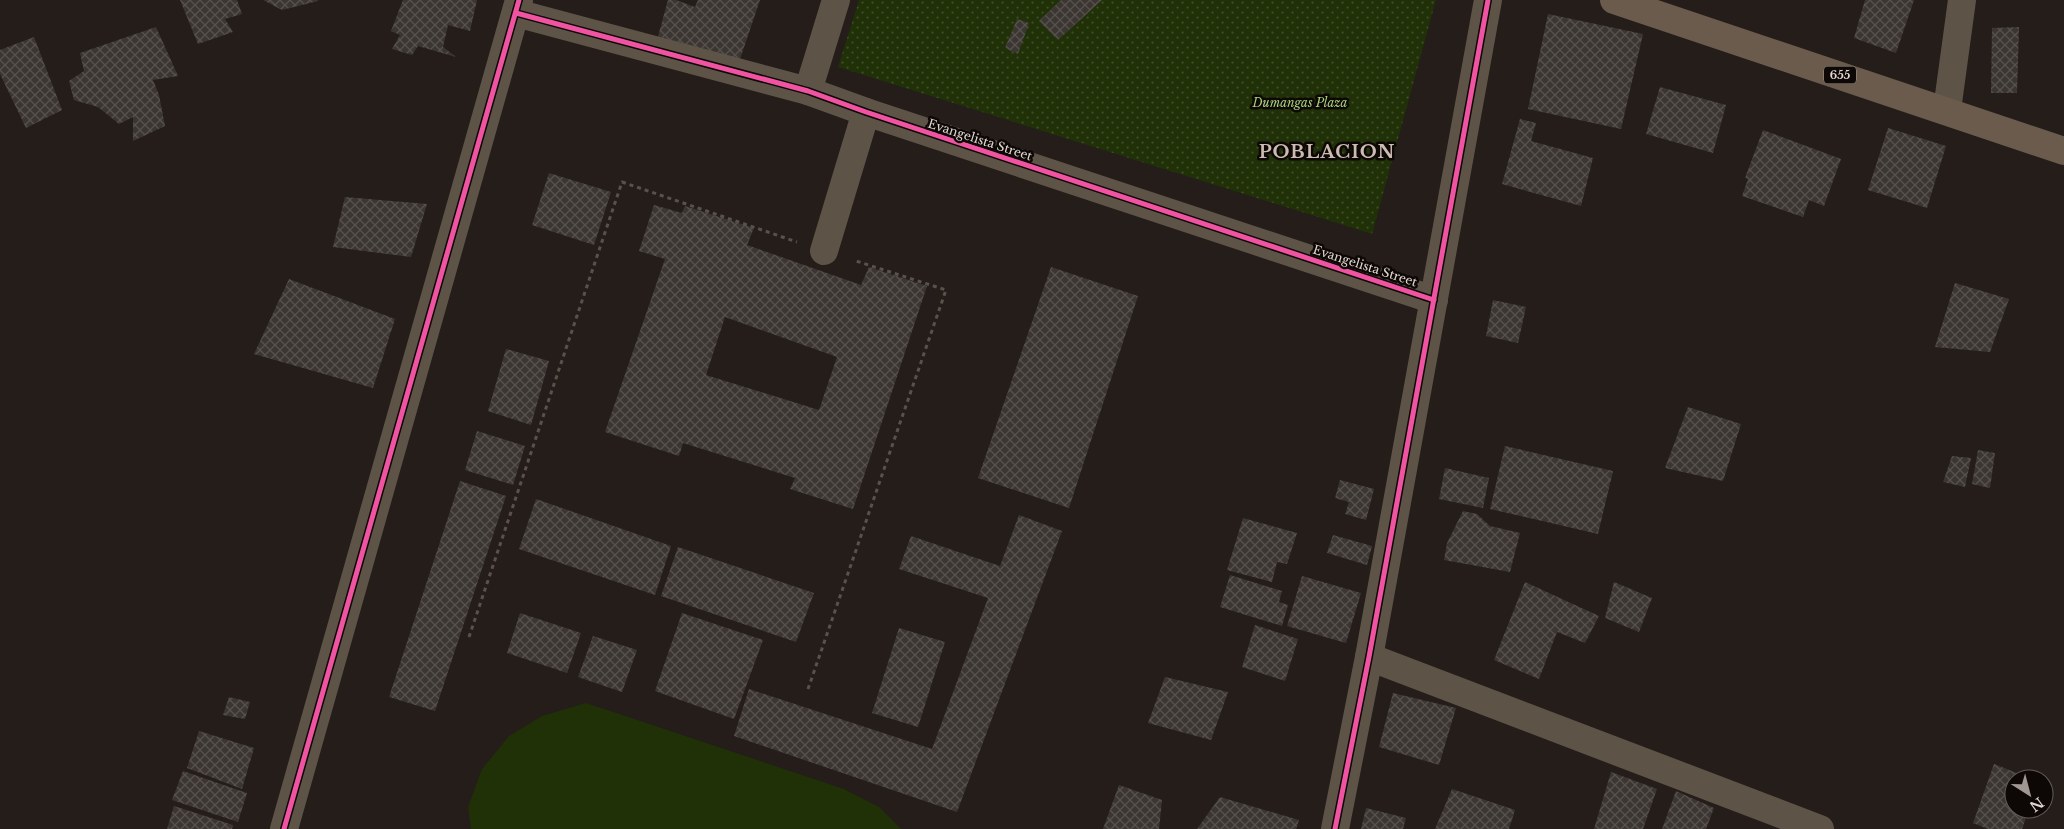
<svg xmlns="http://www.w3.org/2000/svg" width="2064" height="829" font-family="'Libre Baskerville',serif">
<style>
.grass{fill:url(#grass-dots)}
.pitch{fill:#203007}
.building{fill:url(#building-cross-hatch);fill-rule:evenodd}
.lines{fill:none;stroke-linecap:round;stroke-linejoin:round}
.path{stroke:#5a524a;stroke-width:3;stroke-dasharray:4 4;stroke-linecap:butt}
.minor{stroke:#5e5347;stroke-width:28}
.major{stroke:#6a5b4c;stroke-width:28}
.cycleway-casing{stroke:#0d0805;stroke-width:8}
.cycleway{stroke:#f153a3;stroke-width:5}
.labels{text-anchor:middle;stroke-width:5;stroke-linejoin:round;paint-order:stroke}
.shield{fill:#0d0805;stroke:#a29a96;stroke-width:1}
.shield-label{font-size:11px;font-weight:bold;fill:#e2d9d4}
.park-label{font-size:12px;font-style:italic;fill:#a8d27c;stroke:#0d0805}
.street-label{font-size:12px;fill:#e2d9d4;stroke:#0d0805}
.district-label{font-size:18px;font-weight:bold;letter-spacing:1px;fill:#ccbbb1;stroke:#0d0805}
</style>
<defs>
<pattern id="grass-dots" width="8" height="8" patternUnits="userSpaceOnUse" patternTransform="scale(1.25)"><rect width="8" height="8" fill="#203007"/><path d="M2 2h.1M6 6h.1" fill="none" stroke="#404d2a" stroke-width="1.8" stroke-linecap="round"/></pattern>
<pattern id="building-cross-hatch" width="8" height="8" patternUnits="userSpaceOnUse" patternTransform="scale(1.25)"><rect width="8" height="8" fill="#3c3632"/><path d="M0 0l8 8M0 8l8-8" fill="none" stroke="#58524f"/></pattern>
</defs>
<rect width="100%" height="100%" fill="#241d1a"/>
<!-- grass -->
<polygon class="grass" points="859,0 1436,0 1372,234 838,67"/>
<!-- pitch -->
<polygon class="pitch" points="586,703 844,789 879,807 901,829 471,829 468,807 482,769 509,736 542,716"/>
<!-- building -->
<g class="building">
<polygon points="180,0 237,0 242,14 225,19 233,32 198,44"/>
<polygon points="263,0 318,0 318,1 282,10"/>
<polygon points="403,0 477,0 470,31 448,25 443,47 456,57 418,46 412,55 392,49 400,35 391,31"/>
<polygon points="668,0 676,0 695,7 698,0 760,0 737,68 657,40"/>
<polygon points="1061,0 1102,0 1058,40 1039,21"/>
<polygon points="1865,0 1914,0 1896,53 1854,38"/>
<polygon points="1548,14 1643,34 1621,129 1528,109"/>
<polygon points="1017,19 1029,23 1018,54 1005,48"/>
<polygon points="156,27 178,76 153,80 159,95 165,126 133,141 133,117 119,124 98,107 74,100 69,81 84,71 80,53"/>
<polygon points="2019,27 2017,93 1991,93 1992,28"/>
<polygon points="34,37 62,110 26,128 0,74 0,50"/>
<polygon points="1660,87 1726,105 1713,153 1646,134"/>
<polygon points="1520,119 1536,123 1531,141 1593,158 1581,206 1502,184"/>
<polygon points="1888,128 1946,146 1927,208 1868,190"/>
<polygon points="1763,130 1841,159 1824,206 1809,200 1803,217 1742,196 1748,179 1745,178"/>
<polygon points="549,173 611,192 594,245 532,225"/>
<polygon points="345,197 427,204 411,257 333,247"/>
<path d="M654 205 682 213 685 206 754 228 747 245 861 285 869 267 927 286 853 509 790 489 795 478 683 443 679 456 605 432 665 259 639 251ZM725 317 837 357 819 410 706 375Z"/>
<polygon points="1051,267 1138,296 1069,508 978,478"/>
<polygon points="289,279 395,319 373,388 254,354"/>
<polygon points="1955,283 2009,299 1990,352 1935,347"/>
<polygon points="1493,300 1526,307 1518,343 1486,336"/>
<polygon points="506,349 549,361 531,425 488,411"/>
<polygon points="1688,407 1741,424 1723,481 1665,468"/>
<polygon points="477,431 525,446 513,485 465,470"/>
<polygon points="1505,446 1613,471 1598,534 1490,509"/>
<polygon points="1978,450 1995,453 1990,488 1972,484"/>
<polygon points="1952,456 1971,458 1965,487 1943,482"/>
<polygon points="1445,468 1489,478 1483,508 1439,499"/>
<polygon points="1340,480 1374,489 1366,520 1345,514 1349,502 1335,498"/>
<polygon points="460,481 506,496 435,711 389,697"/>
<polygon points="536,499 671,546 655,595 519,549"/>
<polygon points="1463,511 1477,514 1490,526 1520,533 1510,572 1444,560 1447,543"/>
<polygon points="1019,515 1062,531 957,812 734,736 749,689 932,749 988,598 899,569 911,536 1000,566"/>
<polygon points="1243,518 1297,533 1287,564 1277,562 1272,582 1227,570"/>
<polygon points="1333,535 1372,546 1367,565 1327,553"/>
<polygon points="678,547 814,593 796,642 661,596"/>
<polygon points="1230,575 1282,591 1279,602 1288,605 1282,626 1220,607"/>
<polygon points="1302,576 1361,593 1346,643 1287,626"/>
<polygon points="1525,582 1599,616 1585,643 1557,632 1539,679 1494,660"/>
<polygon points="1614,582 1652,598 1639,632 1605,618"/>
<polygon points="520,613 581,633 567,673 507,653"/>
<polygon points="682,613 763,640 734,719 655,691"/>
<polygon points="1255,625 1298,639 1285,681 1242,667"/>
<polygon points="899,628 945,642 918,727 872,713"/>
<polygon points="593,636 637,650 622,692 578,677"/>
<polygon points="1165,677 1228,692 1211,740 1148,723"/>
<polygon points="1393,693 1456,708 1439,765 1379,747"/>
<polygon points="229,697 250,702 245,719 223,715"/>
<polygon points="199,731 254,748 242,789 187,768"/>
<polygon points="1994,764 2032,779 2014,779 2014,809 2029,809 2022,829 1988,829 1973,823"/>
<polygon points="183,771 247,793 238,822 172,800"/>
<polygon points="1611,772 1657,789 1643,829 1594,829"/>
<polygon points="1119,785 1162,800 1159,829 1103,829"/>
<polygon points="1452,789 1515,810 1509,829 1435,829"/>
<polygon points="1676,791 1714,808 1706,829 1662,829"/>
<polygon points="1220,797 1299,820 1296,829 1197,829"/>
<polygon points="174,806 233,825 232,829 167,829"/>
<polygon points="1366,808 1406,818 1403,829 1361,829"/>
</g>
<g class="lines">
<!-- path -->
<g class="path">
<polyline points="469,637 622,182 797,242"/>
<polyline points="808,689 946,290 853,260"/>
</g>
<!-- minor -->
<g class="minor">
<polyline points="516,13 808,91 866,112 1434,300"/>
<polyline points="808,91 836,0"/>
<polyline points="1947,110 1962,0"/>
<polyline points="824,251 866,112"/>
<polyline points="1369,657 1820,829"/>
<polyline points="284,829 519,0"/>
<polyline points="1335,829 1369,657 1488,0"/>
</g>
<!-- major -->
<polyline class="major" points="1614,0 2064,151"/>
<!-- cycleway casing -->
<g class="cycleway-casing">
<g id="cycleway">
<polyline points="516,13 808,91 866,112 1434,300"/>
<polyline points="284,829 519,0"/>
<polyline points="1335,829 1369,657 1488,0"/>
</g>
</g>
<!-- cycleway -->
<use href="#cycleway" class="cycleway"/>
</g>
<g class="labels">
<!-- shield labels -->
<rect class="shield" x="1824" y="66.5" width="32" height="17" rx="4"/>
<g class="shield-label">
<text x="1840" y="79">655</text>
</g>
<!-- park labels -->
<g class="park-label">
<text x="1300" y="107">Dumangas Plaza</text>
</g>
<!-- street labels -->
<g class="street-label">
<text transform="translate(980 140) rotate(18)" y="4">Evangelista Street</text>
<text transform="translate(1365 266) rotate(18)" y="4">Evangelista Street</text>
</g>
<!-- district labels -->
<g class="district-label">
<text x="1327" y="158">POBLACION</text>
</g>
</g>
<!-- north arrow -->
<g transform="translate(2029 794) rotate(144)"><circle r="24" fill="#0d0805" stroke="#625c58"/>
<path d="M0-4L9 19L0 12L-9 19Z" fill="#a09793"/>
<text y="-8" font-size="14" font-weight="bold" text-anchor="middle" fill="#e2d9d4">N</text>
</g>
</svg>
